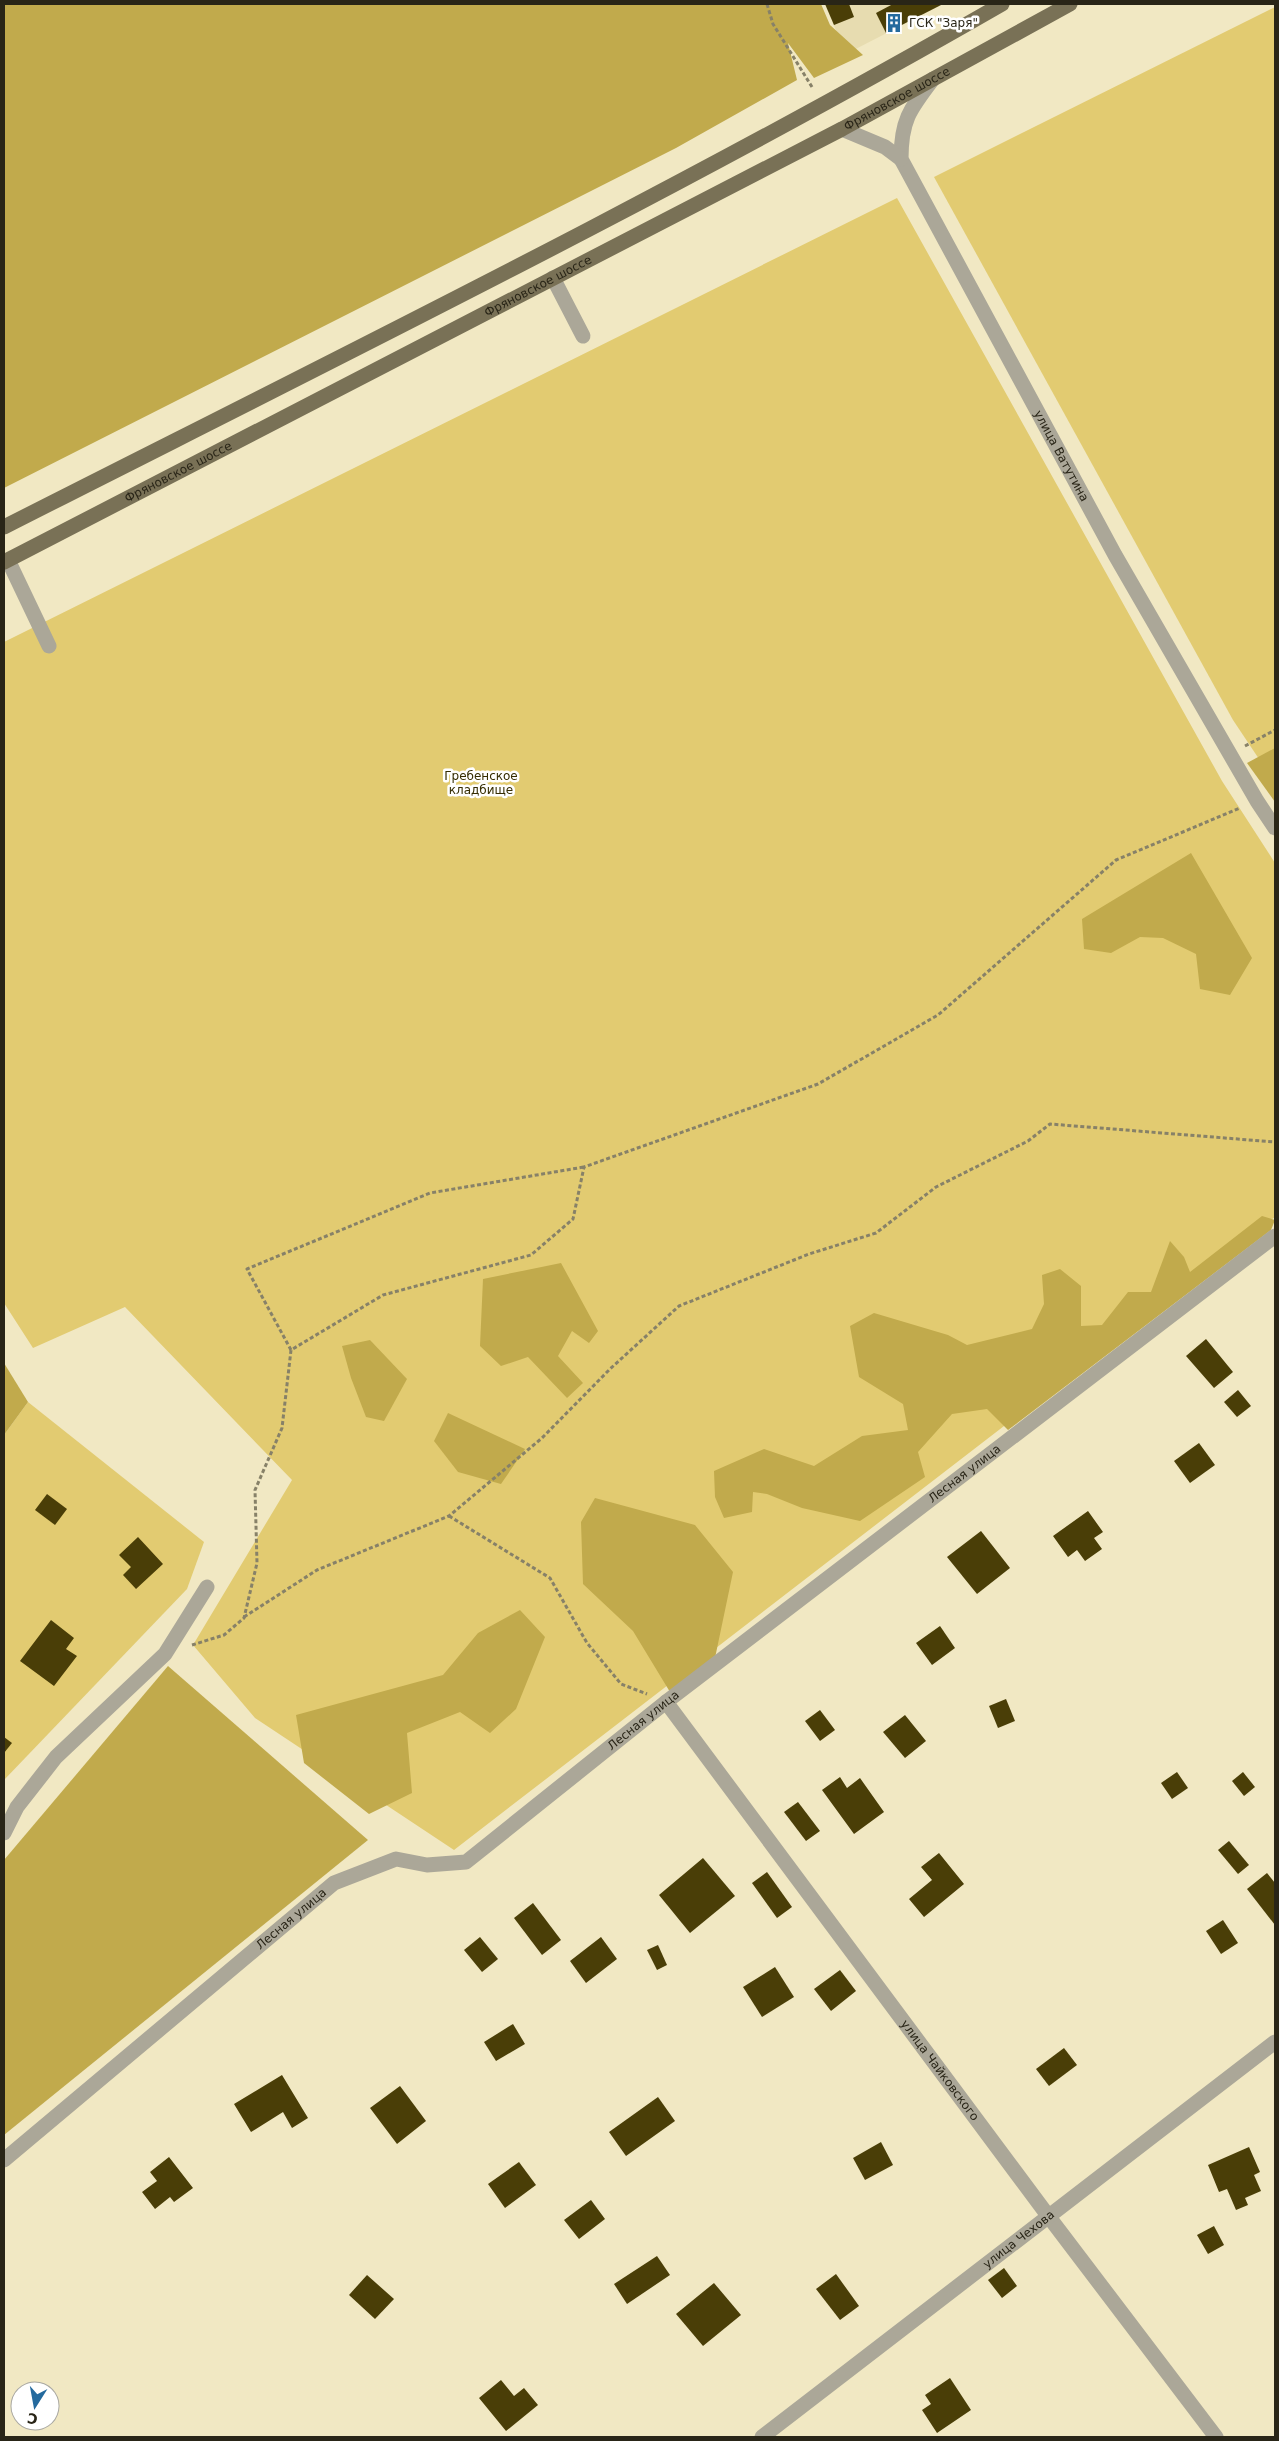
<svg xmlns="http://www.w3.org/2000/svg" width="1279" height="2441" font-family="'DejaVu Sans',sans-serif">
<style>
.built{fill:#e7dcb0}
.green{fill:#e2cb71}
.forest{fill:#c1aa4c}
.building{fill:#4a3e07}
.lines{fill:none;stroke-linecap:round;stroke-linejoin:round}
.path{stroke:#878168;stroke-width:3;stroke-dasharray:4 2.5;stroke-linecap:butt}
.minor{stroke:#aba798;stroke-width:15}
.major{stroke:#797156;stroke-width:15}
.labels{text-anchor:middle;stroke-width:5;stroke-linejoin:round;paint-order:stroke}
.poi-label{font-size:12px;fill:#292517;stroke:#fff;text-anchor:start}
.street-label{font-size:12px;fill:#292517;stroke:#fff}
.park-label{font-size:12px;fill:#352c02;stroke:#fff}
</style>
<rect width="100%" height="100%" fill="#f1e8c3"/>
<!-- built -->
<polygon class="built" points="825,4 943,4 846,54"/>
<!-- green -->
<g class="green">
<polygon points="1275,7 1275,783 1233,720 934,177"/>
<polygon points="897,198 1222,781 1275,863 1275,1217 454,1850 255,1718 193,1645 292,1480 125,1307 33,1348 4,1303 4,642"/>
<polygon points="28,1402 204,1542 187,1589 4,1780 4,1435"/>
</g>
<!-- forest -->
<g class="forest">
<polygon points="4,4 821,4 830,25 863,55 814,78 788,43 797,80 676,148 4,488"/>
<polygon points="1275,748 1275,802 1247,763"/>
<polygon points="1191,853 1252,958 1230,995 1200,989 1196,954 1163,938 1140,937 1111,953 1084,949 1082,919"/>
<polygon points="1262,1216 1275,1220 1271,1230 1008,1430 987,1409 952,1414 918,1452 925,1477 860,1521 802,1508 767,1494 753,1492 752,1512 724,1518 715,1497 714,1471 764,1449 814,1466 862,1436 908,1430 903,1404 859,1377 850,1326 874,1313 948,1335 967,1345 1032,1329 1044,1304 1042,1275 1060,1269 1081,1286 1081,1326 1102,1325 1128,1292 1151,1292 1170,1241 1184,1257 1190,1272"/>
<polygon points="561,1263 598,1331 589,1343 572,1331 558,1356 583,1383 567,1398 528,1357 501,1366 480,1346 483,1279"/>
<polygon points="370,1340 407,1379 384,1421 366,1417 351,1378 342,1346"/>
<polygon points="4,1363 28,1402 4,1435"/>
<polygon points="448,1413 525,1449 501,1484 458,1472 434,1441"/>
<polygon points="595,1498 695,1525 733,1572 715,1658 670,1692 633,1631 583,1584 581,1522"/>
<polygon points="520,1610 545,1637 516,1709 490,1733 460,1712 407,1733 412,1793 369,1814 304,1763 296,1715 443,1675 478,1633"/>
<polygon points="168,1666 368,1840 4,2135 4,1860"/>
</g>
<!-- building -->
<g class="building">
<polygon points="825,4 849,4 854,17 834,25"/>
<polygon points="893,4 943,4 886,33 876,13"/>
<polygon points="1206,1339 1233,1372 1214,1388 1186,1356"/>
<polygon points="1238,1390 1251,1406 1237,1417 1224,1402"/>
<polygon points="1199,1443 1215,1465 1190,1483 1174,1461"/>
<polygon points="47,1494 67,1509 55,1525 35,1510"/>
<polygon points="1088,1511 1103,1532 1094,1538 1102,1549 1085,1561 1077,1550 1068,1557 1053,1536"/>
<polygon points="981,1531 1010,1568 977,1594 947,1557"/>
<polygon points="138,1537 163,1564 136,1589 123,1575 131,1567 119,1555"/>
<polygon points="51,1620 74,1638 66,1649 77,1656 54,1686 20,1661"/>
<polygon points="940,1626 955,1648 932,1665 916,1643"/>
<polygon points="1006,1699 1015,1721 998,1728 989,1706"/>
<polygon points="820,1710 835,1730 820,1741 805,1721"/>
<polygon points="905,1715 926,1741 905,1758 883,1732"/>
<polygon points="4,1737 12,1743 4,1753"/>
<polygon points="1177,1772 1188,1788 1172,1799 1161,1783"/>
<polygon points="1243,1772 1255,1787 1244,1796 1232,1781"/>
<polygon points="840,1777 847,1788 860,1778 884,1812 854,1834 822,1790"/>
<polygon points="798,1802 820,1831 806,1841 784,1812"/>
<polygon points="1229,1841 1249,1865 1238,1874 1218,1850"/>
<polygon points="939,1853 964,1884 924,1917 909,1899 932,1880 921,1867"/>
<polygon points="703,1858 735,1896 690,1933 659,1895"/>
<polygon points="767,1872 792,1907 777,1918 752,1883"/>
<polygon points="1267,1873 1275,1883 1275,1925 1247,1889"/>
<polygon points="533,1903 561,1940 542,1955 514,1918"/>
<polygon points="1223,1920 1238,1943 1221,1954 1206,1931"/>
<polygon points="480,1937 498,1959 482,1972 464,1950"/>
<polygon points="601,1937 617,1959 586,1983 570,1961"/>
<polygon points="658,1945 667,1965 657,1970 647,1950"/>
<polygon points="775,1967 794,1997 762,2017 743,1987"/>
<polygon points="840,1970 856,1991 831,2011 814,1989"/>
<polygon points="513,2024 525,2044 496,2061 484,2042"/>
<polygon points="1064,2048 1077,2065 1049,2086 1036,2069"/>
<polygon points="282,2075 308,2118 292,2128 283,2112 251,2132 234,2104"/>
<polygon points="400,2086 426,2121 397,2144 370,2108"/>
<polygon points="658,2097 675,2121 626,2156 609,2132"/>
<polygon points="881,2142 893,2165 865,2180 853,2158"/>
<polygon points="1249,2147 1260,2172 1254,2175 1261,2191 1245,2198 1248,2205 1236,2210 1227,2189 1219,2192 1208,2165"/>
<polygon points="169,2157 193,2188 174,2202 170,2197 155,2209 142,2192 157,2181 150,2172"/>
<polygon points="519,2162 536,2185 505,2208 488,2184"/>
<polygon points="591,2200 605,2219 579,2239 564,2220"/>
<polygon points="1214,2226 1224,2245 1208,2254 1197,2235"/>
<polygon points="657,2256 670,2275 627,2304 614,2284"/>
<polygon points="1004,2268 1017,2286 1002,2298 988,2280"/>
<polygon points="836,2274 859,2306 840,2320 816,2289"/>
<polygon points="367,2275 394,2299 375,2319 349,2295"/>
<polygon points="714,2283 741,2315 703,2346 676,2314"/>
<polygon points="950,2378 971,2410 937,2433 922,2410 931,2404 925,2395"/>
<polygon points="501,2380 514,2396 524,2388 538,2405 506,2431 479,2398"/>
</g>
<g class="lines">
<!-- path -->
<g class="path">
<polyline points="767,4 773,24 812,87"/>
<polyline points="1245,746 1275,730"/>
<polyline points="291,1350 247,1269 430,1193 584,1167"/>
<polyline points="449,1516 550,1578 587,1643 621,1684 647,1694"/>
<polyline points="244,1617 317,1570 449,1516 542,1438 610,1369 679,1306 809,1254 876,1233 936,1187 1028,1141 1050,1124 1275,1142"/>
<polyline points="192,1645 224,1635 244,1618 257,1563 255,1490 282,1428 291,1350 383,1295 531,1255 573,1219 584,1167 818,1084 938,1015 1116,860 1240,808"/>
</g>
<!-- minor -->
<g class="minor">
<path id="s1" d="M933 79C910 109 901 120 901 159L1115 555 1257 801 1275 828"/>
<polyline points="842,129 885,147 901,159"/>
<polyline points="553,278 583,336"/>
<polyline points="8,560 49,646"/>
<path id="s2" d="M666 1702 1049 2217 1216 2437"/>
<polyline points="4,1833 17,1807 56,1757 165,1654 207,1587"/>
<path id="s3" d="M4 2160 334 1883 396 1859 427 1865 466 1862 666 1702 1275 1236"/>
<path id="s4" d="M762 2437 1275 2042"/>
</g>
<!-- major -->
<g class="major">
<path d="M4 527C339 357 677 191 1002 4"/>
<path id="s5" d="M4 562 842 129 1070 4"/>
</g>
</g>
<!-- icons -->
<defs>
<g id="building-bare" transform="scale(1.5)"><path d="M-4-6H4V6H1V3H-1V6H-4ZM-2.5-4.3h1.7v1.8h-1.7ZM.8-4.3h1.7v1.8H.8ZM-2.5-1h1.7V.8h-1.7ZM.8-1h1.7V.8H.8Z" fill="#246a9e" stroke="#fff" stroke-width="2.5" paint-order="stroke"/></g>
</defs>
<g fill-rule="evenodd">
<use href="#building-bare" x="894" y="23"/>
</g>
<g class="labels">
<!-- poi labels -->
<g class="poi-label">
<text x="909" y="27">ГСК "Заря"</text>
</g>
<!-- street labels -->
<g class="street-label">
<text dy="4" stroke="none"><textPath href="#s5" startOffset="1006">Фряновское шоссе</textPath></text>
<text dy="4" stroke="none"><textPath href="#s5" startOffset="601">Фряновское шоссе</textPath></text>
<text dy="4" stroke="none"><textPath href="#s1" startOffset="426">улица Ватутина</textPath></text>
<text dy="4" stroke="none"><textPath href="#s5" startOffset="196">Фряновское шоссе</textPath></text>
<text dy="4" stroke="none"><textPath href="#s3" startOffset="1200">Лесная улица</textPath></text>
<text dy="4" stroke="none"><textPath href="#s3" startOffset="795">Лесная улица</textPath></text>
<text dy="4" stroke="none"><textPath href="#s3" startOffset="375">Лесная улица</textPath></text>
<text dy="4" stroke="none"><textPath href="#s2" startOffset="459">улица Чайковского</textPath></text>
<text dy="4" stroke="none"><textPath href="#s4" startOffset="324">улица Чехова</textPath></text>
</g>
<!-- park labels -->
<g class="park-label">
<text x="481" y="780">Гребенское<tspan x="481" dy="14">кладбище</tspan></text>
</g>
</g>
<!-- border -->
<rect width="1279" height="2441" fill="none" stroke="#292517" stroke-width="10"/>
<!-- north arrow -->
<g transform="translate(35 2406) rotate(191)"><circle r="24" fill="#ffffff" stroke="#a9a8a2"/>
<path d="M0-4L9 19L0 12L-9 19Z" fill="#246a9e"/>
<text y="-8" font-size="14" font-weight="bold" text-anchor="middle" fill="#292517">С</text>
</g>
</svg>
